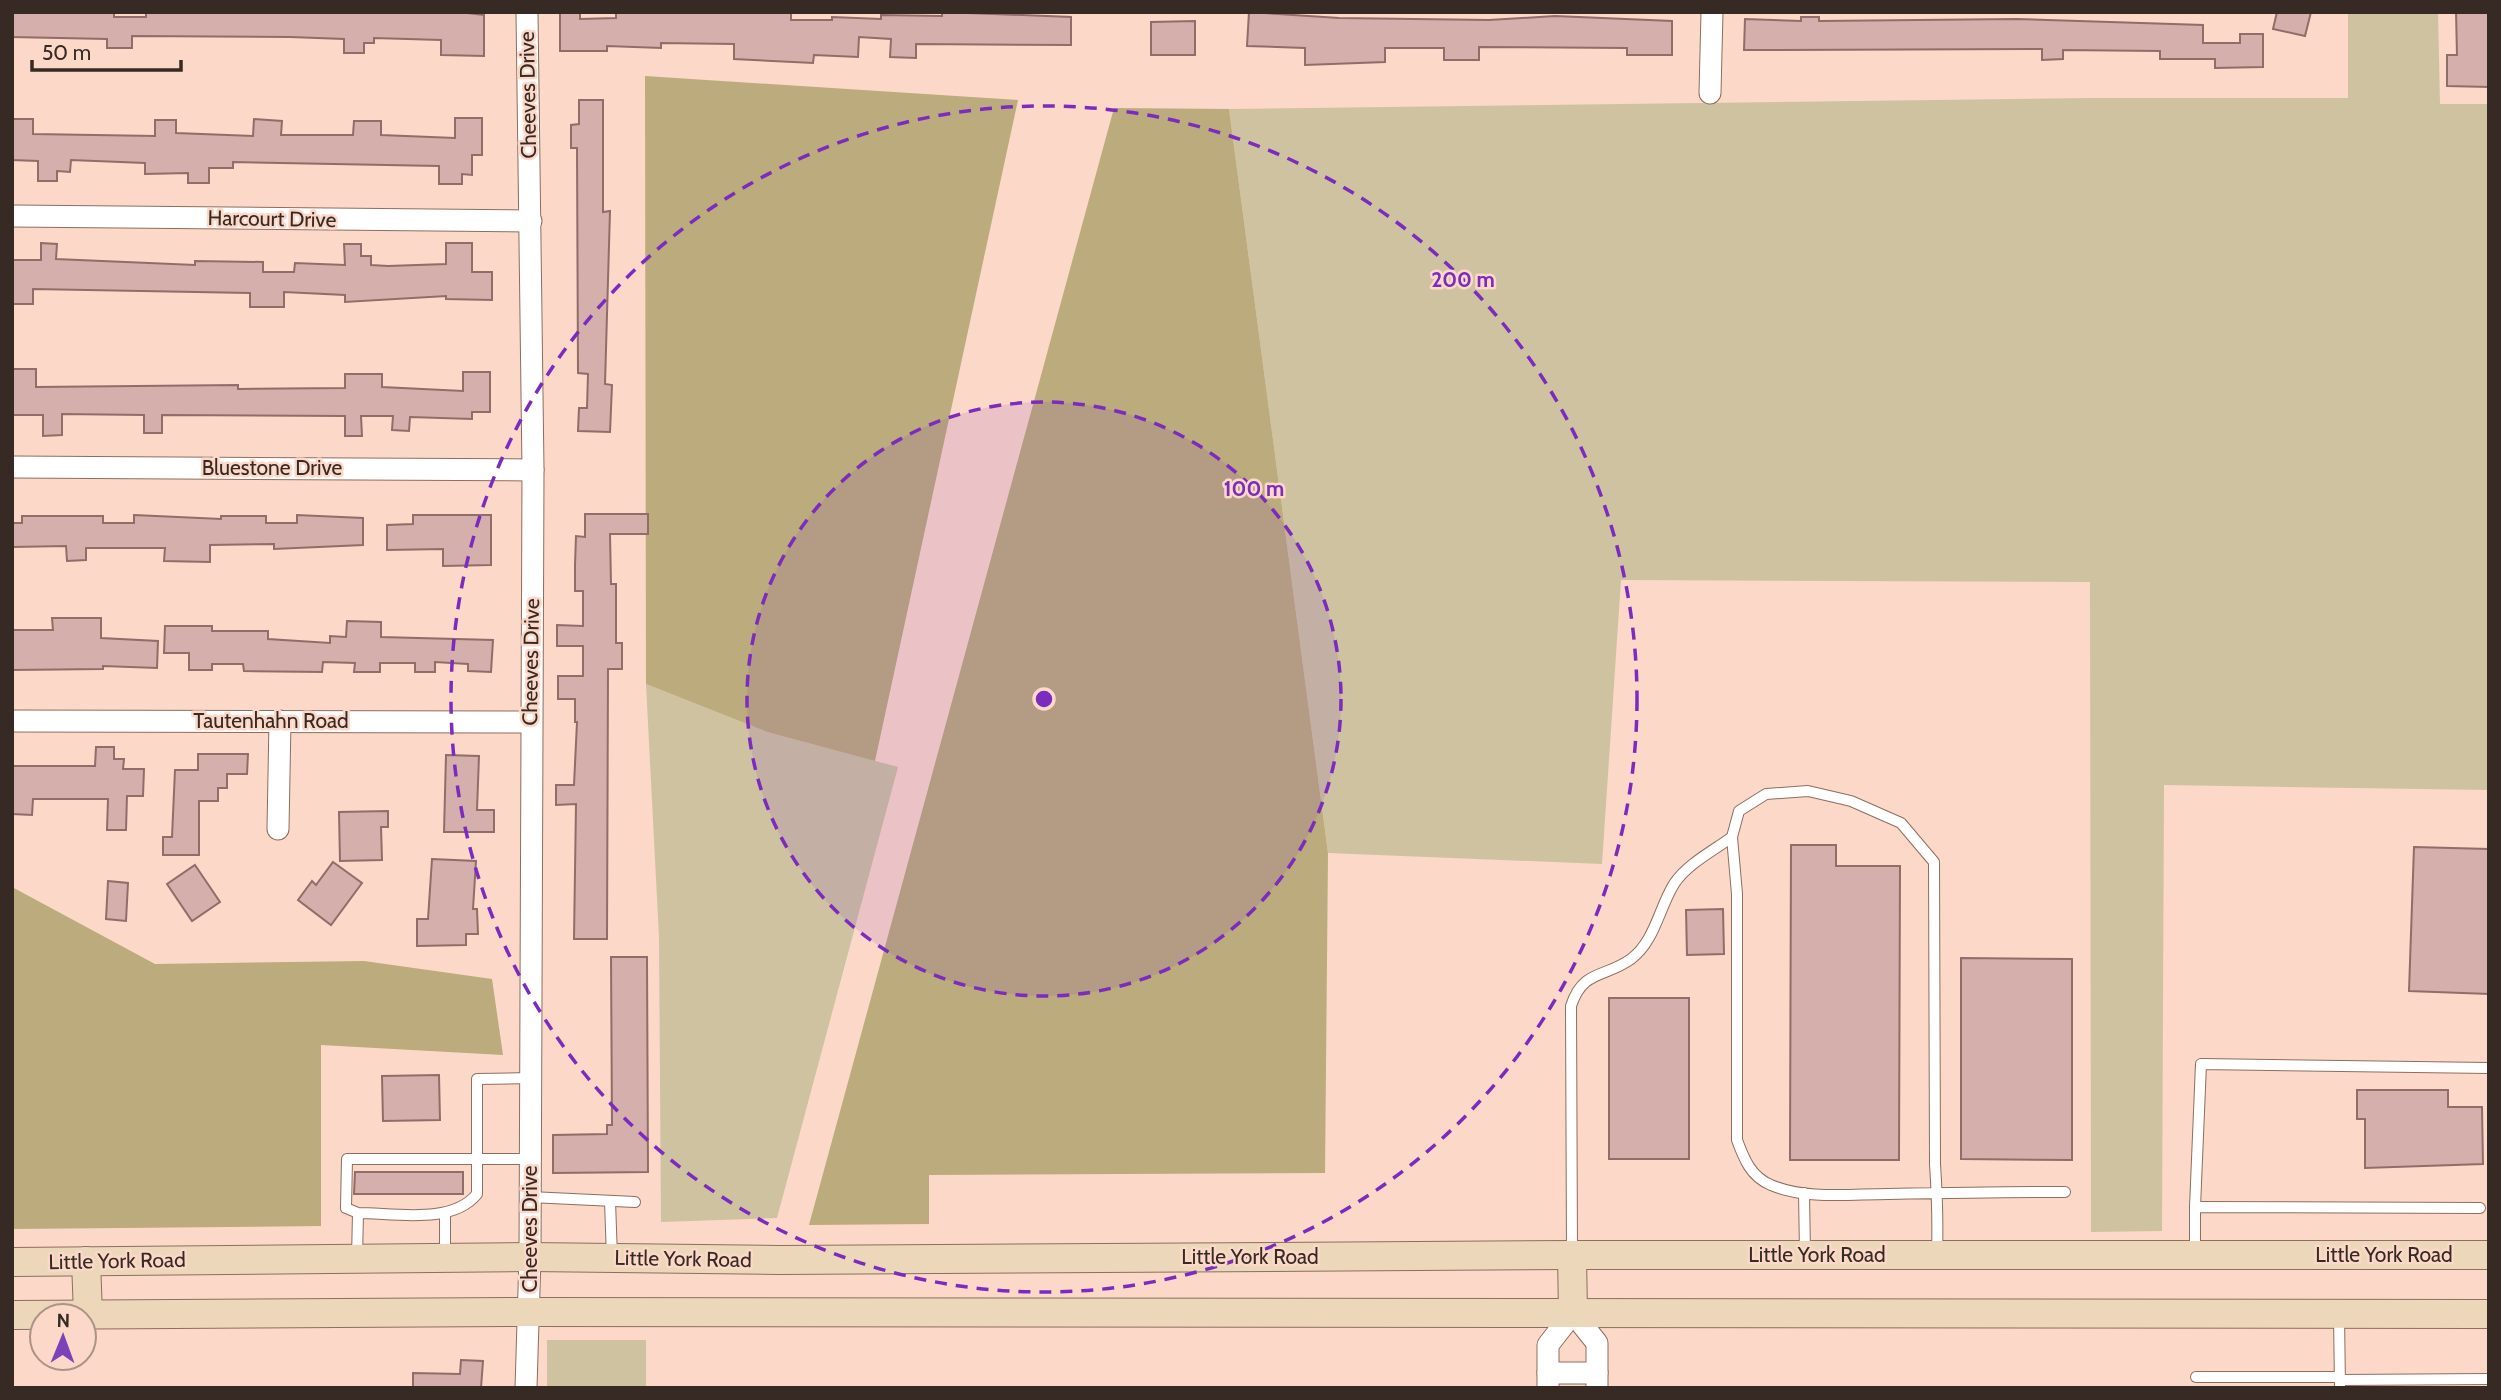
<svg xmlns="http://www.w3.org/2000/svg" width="2501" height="1400" font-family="Cabin,sans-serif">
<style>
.green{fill:#cec2a1}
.forest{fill:#bcab7c}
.building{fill:#d5afab;stroke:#906d69;stroke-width:2}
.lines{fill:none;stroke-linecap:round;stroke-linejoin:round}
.lane-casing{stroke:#8d6e5f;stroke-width:12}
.street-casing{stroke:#8d6e5f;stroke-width:23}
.secondary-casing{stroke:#8d6e5f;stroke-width:30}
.lane{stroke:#fff;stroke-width:10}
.street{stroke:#fff;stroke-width:21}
.secondary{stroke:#ecd7ba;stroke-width:28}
.ring{fill:none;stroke:#7b2cbf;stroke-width:3.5;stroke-dasharray:12 9}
.labels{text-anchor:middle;stroke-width:5;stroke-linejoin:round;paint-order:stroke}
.street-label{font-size:21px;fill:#372a24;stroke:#fbd8c7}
.centre{fill:#7b2cbf;stroke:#fbd8c7;stroke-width:3.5}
.ring-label{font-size:21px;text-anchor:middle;font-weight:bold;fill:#7b2cbf;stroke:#fbd8c7;stroke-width:5;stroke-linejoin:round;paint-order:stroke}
</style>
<rect width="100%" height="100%" fill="#fbd8c7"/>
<!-- green -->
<g class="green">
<polygon points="2348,12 2438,12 2440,104 2489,104 2489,790 2164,785 2162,1231 2091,1232 2090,582 1621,580 1602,864 1328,853 1229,109 2090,98 2348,98"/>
<polygon points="646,684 767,732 898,767 777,1218 661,1222 659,937"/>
<rect x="547" y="1340" width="99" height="48"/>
</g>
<!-- forest -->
<g class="forest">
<polygon points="645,76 1018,100 875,761 767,732 646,684"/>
<polygon points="1114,108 1229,109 1328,853 1325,1173 929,1175 929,1224 809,1225"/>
<polygon points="12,887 155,964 364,961 492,979 503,1055 321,1045 321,1226 12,1229"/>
</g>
<!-- building -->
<g class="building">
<polygon points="12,12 114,12 114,17 146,17 146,12 459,12 484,15 484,56 441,55 441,40 374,38 374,43 364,43 364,53 344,53 344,39 290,37 132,36 132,48 107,48 107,39 12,37"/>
<polygon points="560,12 580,12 580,19 616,18 616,13 791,12 791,20 832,20 832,17 881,19 881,15 942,16 942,12 1071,17 1071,45 916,44 916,58 890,57 891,39 859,37 858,57 814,55 813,63 734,59 734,44 661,43 661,48 607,46 607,51 560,51"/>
<polygon points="1249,12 1339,18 1489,20 1555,16 1672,21 1672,55 1627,55 1627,48 1479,47 1479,60 1444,60 1444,48 1385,48 1385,62 1305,65 1305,48 1247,46"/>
<polygon points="2277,12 2311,12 2305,36 2273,29"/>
<polygon points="2456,12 2489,12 2489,87 2447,86 2447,55 2457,55"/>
<polygon points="1801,17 1819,17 1819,21 2017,19 2203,25 2203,43 2240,43 2240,34 2263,34 2263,67 2215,68 2215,59 2160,59 2160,51 2063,50 2063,59 2042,60 2042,49 1744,50 1745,19 1801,21"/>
<polygon points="1195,21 1195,55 1151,55 1151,22"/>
<polygon points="579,100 603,100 603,212 610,211 605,384 612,385 610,432 578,431 579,408 587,408 588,374 578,373 577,148 571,148 571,125 579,124"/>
<polygon points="455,118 482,118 482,155 472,155 472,175 462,174 462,184 439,184 439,166 233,162 233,168 209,168 209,183 188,183 188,173 145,174 145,163 71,160 70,172 57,171 57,181 38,181 38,161 12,160 12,119 33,119 33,134 155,136 155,120 176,120 176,133 253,136 254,119 282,121 281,135 353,135 354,121 381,121 381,135 455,138"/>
<polygon points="41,243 57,244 56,259 195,265 195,261 263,262 263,272 294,272 295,263 345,265 344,244 361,244 361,256 371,256 371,265 388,266 446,264 446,243 472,243 472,272 492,272 492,300 446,299 446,296 345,302 345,295 284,292 284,307 250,307 250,293 33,289 33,304 12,304 12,260 41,260"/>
<polygon points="12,369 36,369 36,387 238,385 238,389 345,388 345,374 382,374 382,387 463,391 463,372 490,372 490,412 472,412 472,419 410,417 409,431 392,430 393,416 361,416 362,436 345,436 345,416 162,415 162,433 144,433 144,415 62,414 62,435 43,436 43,415 12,415"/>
<polygon points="585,514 648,514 648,534 610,534 611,584 616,584 616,643 622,643 622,669 608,669 607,939 574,939 576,804 556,805 556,785 574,785 577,722 575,722 575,699 558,699 558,676 583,676 583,646 557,646 557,625 583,626 583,591 575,591 575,565 576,536 585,537"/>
<polygon points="134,515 221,519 221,516 266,516 266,523 297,523 297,515 363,518 363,545 274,549 274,544 210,545 210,562 164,561 165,548 86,548 86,560 67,561 66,546 12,547 12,523 22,523 22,516 103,516 103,523 134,523"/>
<polygon points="413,515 491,515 491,565 443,566 443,549 387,550 387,525 413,524"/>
<polygon points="52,618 101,618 101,638 158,641 157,668 103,666 103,669 12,670 12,630 53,630"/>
<polygon points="347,621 381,622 381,637 493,640 491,672 468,671 468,664 435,662 435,672 415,672 415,663 380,663 380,672 354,672 355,663 323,662 322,672 244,671 243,664 212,664 212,670 189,670 189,653 164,653 165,626 212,626 212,631 268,631 268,639 330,643 330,636 346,637"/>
<polygon points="96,747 114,747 114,759 124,759 123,769 144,769 143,796 127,796 126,830 107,830 108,799 33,799 32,815 12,814 12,766 95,766"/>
<polygon points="198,754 248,754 247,774 227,774 227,788 218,788 218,801 199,801 199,855 163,855 163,837 172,837 175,770 198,770"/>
<polygon points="446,755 479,756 477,810 494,810 494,832 444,832"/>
<polygon points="388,811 388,827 381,827 382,860 340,861 339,812"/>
<polygon points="1791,845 1836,845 1836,866 1900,866 1899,1160 1790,1160"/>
<polygon points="2414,847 2489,849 2489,994 2409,991"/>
<polygon points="432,859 476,861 473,909 477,909 478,934 466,934 466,945 417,946 417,919 428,919"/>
<polygon points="333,862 362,883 331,925 298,900 312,881 316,885"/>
<polygon points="195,865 220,902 192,921 167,884"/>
<polygon points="108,881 128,883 126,921 106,919"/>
<polygon points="1723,909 1724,954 1687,955 1686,910"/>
<polygon points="611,957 647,957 648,1172 553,1173 553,1135 607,1134 607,1125 612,1125"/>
<polygon points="1961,958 2072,959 2072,1160 1961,1159"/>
<rect x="1609" y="998" width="80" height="161"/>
<polygon points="439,1075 440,1120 383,1121 382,1076"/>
<polygon points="2357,1090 2448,1090 2448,1107 2482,1107 2483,1164 2365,1168 2365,1119 2357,1119"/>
<polygon points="355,1172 463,1172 463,1194 354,1194"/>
<polygon points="461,1360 483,1361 481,1388 413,1388 413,1373 460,1374"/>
</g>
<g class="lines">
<!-- lane casing -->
<g class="lane-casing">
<g id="lane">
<polyline points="530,1078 477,1079 477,1159 530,1159"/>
<polyline points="1804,1193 1805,1252"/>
<polyline points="530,1197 635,1202"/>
<polyline points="610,1201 612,1258"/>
<polyline points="2195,1207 2201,1064 2489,1068"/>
<polyline points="445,1213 445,1255"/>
<path d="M1572 1252 1571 1006C1583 969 1605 978 1631 959 1655 941 1659 908 1674 884 1687 864 1713 851 1732 837"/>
<path d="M1937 1253C1938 1223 1937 1194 1935 1164L1934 862 1901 823 1851 801 1808 791 1766 794 1739 811 1732 837 1737 894V1140C1744 1159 1751 1177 1771 1185 1806 1200 1851 1194 1888 1194 1947 1193 2006 1192 2065 1192"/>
<polyline points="2195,1253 2195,1207 2480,1208"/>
<path d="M357 1258 358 1213 346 1208 347 1159H477V1194C452 1225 394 1213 358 1213"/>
<polyline points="2339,1316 2340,1388"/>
<polyline points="2196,1377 2340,1377"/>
<polyline points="2340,1380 2489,1379"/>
</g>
</g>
<!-- street casing -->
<g class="street-casing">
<g id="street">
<polyline points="1710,93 1712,12"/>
<polyline points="12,216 531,221"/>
<polyline points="12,467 533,470"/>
<polyline points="12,721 530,722"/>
<polyline points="278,829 280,721"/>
<polyline points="1548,1373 1597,1373"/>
<polyline points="526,1388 530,1257 533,470 527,12"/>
<polyline points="1548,1388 1548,1345 1573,1313 1597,1343 1597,1388"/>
</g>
</g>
<!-- secondary casing -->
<g class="secondary-casing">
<g id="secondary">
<polyline points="1572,1255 1573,1313"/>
<polyline points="86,1261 88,1314"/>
<polyline points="12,1262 530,1257 780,1260 1572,1255 2489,1255"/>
<polyline points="12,1315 529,1312 2489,1314"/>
</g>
</g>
<!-- lane -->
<use href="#lane" class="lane"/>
<!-- street -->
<use href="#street" class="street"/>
<!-- secondary -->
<use href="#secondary" class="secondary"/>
</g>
<!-- distance rings -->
<circle cx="1044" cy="699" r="297" fill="#7b2cbf" fill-opacity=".12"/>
<g class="ring">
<circle cx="1044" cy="699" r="297"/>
<circle cx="1044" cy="699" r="593"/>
</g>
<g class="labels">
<!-- street labels -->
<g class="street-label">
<text transform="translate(528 95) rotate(-91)" y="7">Cheeves Drive</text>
<text transform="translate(272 219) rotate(1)" y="7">Harcourt Drive</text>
<text x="272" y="475">Bluestone Drive</text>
<text transform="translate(531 662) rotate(-89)" y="7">Cheeves Drive</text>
<text x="271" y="728">Tautenhahn Road</text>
<text transform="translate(530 1229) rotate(-90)" y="7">Cheeves Drive</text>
<text x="1817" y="1262">Little York Road</text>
<text x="2384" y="1262">Little York Road</text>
<text x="1250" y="1264">Little York Road</text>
<text transform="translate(683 1259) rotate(1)" y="7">Little York Road</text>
<text transform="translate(117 1261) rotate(-1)" y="7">Little York Road</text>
</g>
</g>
<circle cx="1044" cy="699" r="10" class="centre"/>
<g class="ring-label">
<text x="1463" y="287">200 m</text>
<text x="1254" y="496">100 m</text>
</g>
<!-- border -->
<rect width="2501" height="1400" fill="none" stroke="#372a24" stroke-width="28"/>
<!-- north arrow -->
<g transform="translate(63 1337) rotate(1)"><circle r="33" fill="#fbd8c7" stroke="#ad9286" stroke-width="2"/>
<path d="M0-5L12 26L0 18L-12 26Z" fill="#7a43ba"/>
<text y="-10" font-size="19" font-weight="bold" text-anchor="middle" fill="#372a24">N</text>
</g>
<!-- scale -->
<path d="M32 60v10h149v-10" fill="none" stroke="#372a24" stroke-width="3.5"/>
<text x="42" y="60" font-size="21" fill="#372a24" stroke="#fbd8c7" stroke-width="5" paint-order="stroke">50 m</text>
</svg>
